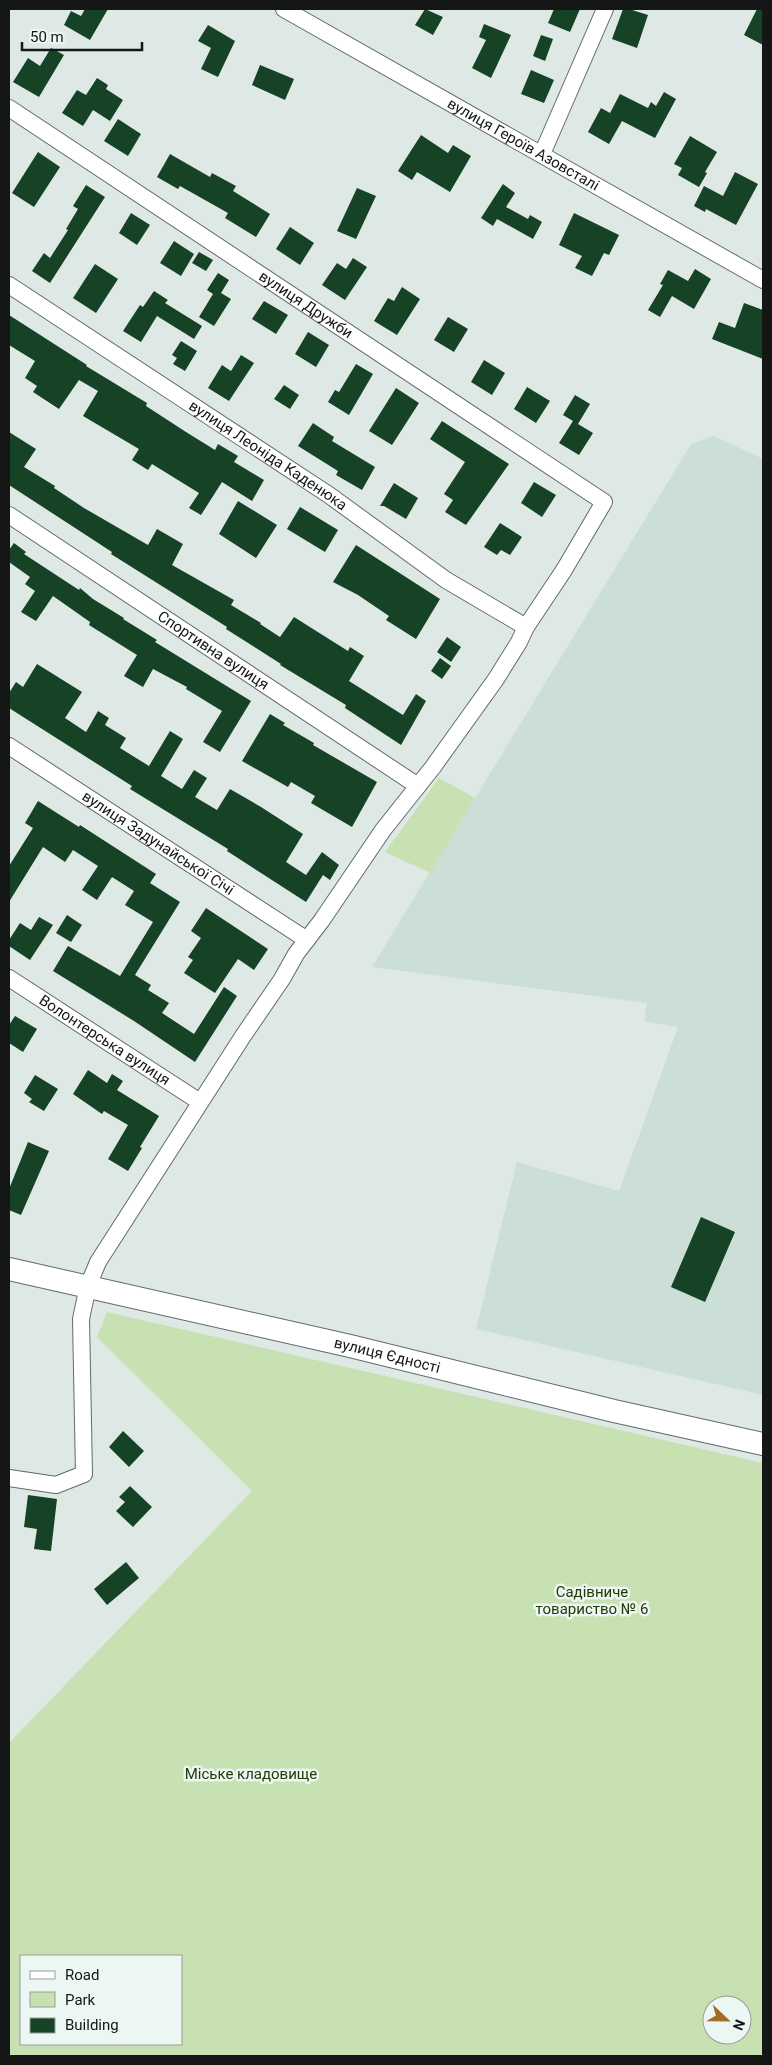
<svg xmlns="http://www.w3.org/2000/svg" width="772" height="2065" font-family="Roboto,sans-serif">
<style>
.built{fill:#cbded7}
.green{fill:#c8e1b3;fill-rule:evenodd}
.building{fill:#164225}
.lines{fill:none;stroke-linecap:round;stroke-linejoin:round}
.street-casing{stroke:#626a67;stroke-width:18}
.secondary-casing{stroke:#626a67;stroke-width:24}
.street{stroke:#fff;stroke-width:16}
.secondary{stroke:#fff;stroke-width:22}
.labels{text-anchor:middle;stroke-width:5;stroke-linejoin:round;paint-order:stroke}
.street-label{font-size:15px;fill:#141716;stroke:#ecf6f2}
.park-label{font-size:15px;fill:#243b07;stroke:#ecf6f2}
</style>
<rect width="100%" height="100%" fill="#dee9e5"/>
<!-- built -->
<polygon class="built" points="714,436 763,459 763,1395 476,1329 517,1162 619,1191 678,1027 644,1021 647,1003 372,967 691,444"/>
<!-- green -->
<g class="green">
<polygon points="439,778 475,798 430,873 385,852"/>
<path d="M107 1312 763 1463V2056H9V1743L252 1491 97 1337ZM21 1956H181V2044H21ZM712 2005H742V2035H712Z"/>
</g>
<!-- building -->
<g class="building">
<polygon points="85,9 108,9 90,40 64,25 71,11 81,16"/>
<polygon points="425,9 443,17 433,35 415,25"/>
<polygon points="554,9 580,9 570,32 548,23"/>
<polygon points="623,9 629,9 648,15 637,48 612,39"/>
<polygon points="757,9 763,9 763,45 744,35"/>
<polygon points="484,24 511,35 491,78 472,68 486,40 479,37"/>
<polygon points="208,25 235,41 218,77 201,69 211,48 198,41"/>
<polygon points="541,35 553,39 545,61 533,56"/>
<polygon points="51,48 64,55 39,97 13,82 28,58 40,66"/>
<polygon points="260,65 294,79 285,100 252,85"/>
<polygon points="531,70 554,80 544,103 521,94"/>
<polygon points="97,78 108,85 106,89 123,100 110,121 93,110 83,126 62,113 77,90 86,95"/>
<polygon points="664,92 676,99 655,138 622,121 609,144 588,132 601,108 610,113 620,94 648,108 651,102 656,106"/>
<polygon points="118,119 141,134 128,156 104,141"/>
<polygon points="421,135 448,153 453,145 471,156 450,192 417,172 412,180 398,171"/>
<polygon points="690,136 717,152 705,172 707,173 699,187 678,175 682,168 674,164"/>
<polygon points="38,152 60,167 34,207 12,193"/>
<polygon points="170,154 210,177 212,173 236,186 233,191 270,214 256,237 225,218 228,213 180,186 178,189 157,177"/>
<polygon points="735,172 758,184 736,225 706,209 705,212 694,206 704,186 723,196"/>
<polygon points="503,184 515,193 506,207 528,219 530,215 542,222 533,239 497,219 493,226 481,218"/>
<polygon points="86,185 105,197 50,283 32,271 44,253 50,258 68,230 66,229 78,209 73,206"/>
<polygon points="357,188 376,196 356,239 337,231"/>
<polygon points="131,213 150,225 137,245 119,233"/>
<polygon points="574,213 619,235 609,255 604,253 592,276 575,268 582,256 559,245"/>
<polygon points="290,227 314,243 300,265 276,249"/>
<polygon points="174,241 194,254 181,276 160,263"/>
<polygon points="199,252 213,260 206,271 192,263"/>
<polygon points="353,258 367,267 345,300 322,285 337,263 346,269"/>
<polygon points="95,264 118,279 96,313 73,298"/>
<polygon points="695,269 711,279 694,309 672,296 660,317 648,310 663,285 660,284 668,270 688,281"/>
<polygon points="218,273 229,280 221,293 231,299 214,326 199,317 213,294 207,290"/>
<polygon points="402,287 420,299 397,335 374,321 388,298 394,301"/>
<polygon points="154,291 168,300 165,303 202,326 194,339 157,316 141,342 123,331 140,305 143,307"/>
<polygon points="264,301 288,315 276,334 252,319"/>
<polygon points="744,303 763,310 763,359 712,339 719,322 735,328"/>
<polygon points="9,315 87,365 86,366 147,403 146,406 186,432 215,450 218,444 238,456 234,462 264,480 252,501 222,482 201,515 189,508 199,493 152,464 148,470 132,460 139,449 83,416 98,391 79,380 59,409 33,392 37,386 25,378 35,361 9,345"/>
<polygon points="448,317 468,329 454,352 434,340"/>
<polygon points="308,332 329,345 316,367 295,354"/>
<polygon points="181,341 197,351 185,371 173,364 177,358 172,355"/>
<polygon points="241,355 254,363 229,401 208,388 222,365 231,371"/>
<polygon points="484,360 505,373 492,395 471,382"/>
<polygon points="356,364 373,374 349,415 328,402 335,390 339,392"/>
<polygon points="284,385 299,395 290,409 274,399"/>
<polygon points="527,387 550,401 536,423 514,409"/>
<polygon points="396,388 419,403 392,445 369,431"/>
<polygon points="575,395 590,404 578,424 593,433 579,455 559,443 573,421 563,415"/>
<polygon points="442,421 509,464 466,525 445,512 453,500 444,494 465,462 430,439"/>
<polygon points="313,423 334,437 332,441 375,467 362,490 336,475 338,471 298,446"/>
<polygon points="9,432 36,449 24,467 55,486 54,488 84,508 148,545 157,529 183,544 172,565 234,600 231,605 261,623 260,624 280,637 294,617 348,651 350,647 364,656 349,681 403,715 416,694 426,701 401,745 345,708 346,705 280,665 281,664 226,629 227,627 111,554 112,552 9,485"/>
<polygon points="534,482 556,495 542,517 521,503"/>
<polygon points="394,483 418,498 406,519 384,506 380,506"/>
<polygon points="238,501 277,525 256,558 219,534"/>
<polygon points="300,507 338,530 325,552 287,529"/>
<polygon points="500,523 522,537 510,555 501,550 497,555 484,547"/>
<polygon points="14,543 26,552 24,554 79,590 80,588 93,599 124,618 123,619 157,640 155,642 251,701 220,752 203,742 222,711 186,689 187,687 153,669 143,687 124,676 137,655 89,625 90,622 53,596 36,621 21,612 35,591 25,584 30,577 9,562 9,550"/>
<polygon points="356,545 440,599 416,639 386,620 389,616 358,595 333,582"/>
<polygon points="447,637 461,647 451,662 437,652"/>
<polygon points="440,658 451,666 442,679 431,671"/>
<polygon points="37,664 82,692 65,718 86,732 98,711 109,718 105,725 126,738 120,748 149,766 170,731 183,739 161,776 182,789 194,770 207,778 195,797 217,810 230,789 261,807 303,834 286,862 306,875 322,852 339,865 330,880 323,875 306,902 227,851 228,849 130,789 132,786 9,708 9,693 16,682 23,687"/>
<polygon points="270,714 285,723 283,725 314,743 313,745 377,782 352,827 311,803 315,796 291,782 288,787 242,761"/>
<polygon points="38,801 79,827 80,825 156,874 150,883 180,902 135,975 151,985 148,990 169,1003 162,1013 194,1034 224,987 237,996 195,1062 134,1021 53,971 68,946 120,976 153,922 125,905 134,891 112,877 97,900 82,890 98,866 73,850 65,862 43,847 9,902 9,866 33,828 25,823"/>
<polygon points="206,908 268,949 254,970 238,959 215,993 184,973 193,960 188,957 201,938 191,931"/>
<polygon points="67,915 82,925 71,942 56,933"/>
<polygon points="39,917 53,925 30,960 9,946 9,940 20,923 31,930"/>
<polygon points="15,1016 37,1029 23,1052 9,1043 9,1025"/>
<polygon points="88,1070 107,1083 112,1074 123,1081 117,1090 159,1116 140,1147 142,1148 128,1171 108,1159 128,1125 104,1111 102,1114 73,1094"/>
<polygon points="35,1075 58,1089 44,1111 29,1102 32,1099 24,1093"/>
<polygon points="28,1142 49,1151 21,1215 9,1210 9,1189"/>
<polygon points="701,1217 735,1232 705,1302 671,1287"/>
<polygon points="123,1431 144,1451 129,1467 109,1447"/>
<polygon points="130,1486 152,1507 133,1527 116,1511 125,1502 119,1497"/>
<polygon points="28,1495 57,1499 51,1551 34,1549 37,1529 24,1527"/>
<polygon points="126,1562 139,1578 107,1605 94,1589"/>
</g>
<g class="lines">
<!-- street casing -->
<g class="street-casing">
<g id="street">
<path id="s1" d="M284 9 763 280"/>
<path id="s2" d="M9 108 604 502 564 570 526 627 519 642 496 679 433 767 383 830 322 920 296 954 282 979 243 1036 98 1262 88 1286 81 1319 84 1474 56 1485 9 1478"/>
<polyline points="542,154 605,9"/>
<path id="s3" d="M9 285 329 495 446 580 526 627"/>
<path id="s4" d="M9 515 418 786"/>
<path id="s5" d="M9 746 307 940"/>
<path id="s6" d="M9 978 200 1102"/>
</g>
</g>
<!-- secondary casing -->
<g class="secondary-casing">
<g id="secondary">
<path id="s7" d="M9 1269 350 1346 614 1411 763 1444"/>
</g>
</g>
<!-- street -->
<use href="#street" class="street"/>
<!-- secondary -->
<use href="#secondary" class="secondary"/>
</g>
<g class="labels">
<!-- street labels -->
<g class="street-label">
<text dy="5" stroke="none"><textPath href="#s1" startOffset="275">вулиця Героїв Азовсталі</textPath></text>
<text dy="5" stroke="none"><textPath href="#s2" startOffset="356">вулиця Дружби</textPath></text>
<text dy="5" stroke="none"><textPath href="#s3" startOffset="310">вулиця Леоніда Каденюка</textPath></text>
<text dy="5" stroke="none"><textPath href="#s4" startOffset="245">Спортивна вулиця</textPath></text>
<text dy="5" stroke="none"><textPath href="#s5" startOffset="178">вулиця Задунайської Січі</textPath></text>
<text dy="5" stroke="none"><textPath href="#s6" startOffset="114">Волонтерська вулиця</textPath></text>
<text dy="5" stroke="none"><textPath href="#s7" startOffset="388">вулиця Єдності</textPath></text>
</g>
<!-- park labels -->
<g class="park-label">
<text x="592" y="1597">Садівниче<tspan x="592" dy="17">товариство № 6</tspan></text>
<text x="251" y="1779">Міське кладовище</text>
</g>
</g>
<!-- border -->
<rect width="772" height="2065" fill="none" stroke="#141716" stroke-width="20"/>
<!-- legend -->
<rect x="20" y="1955" width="162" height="90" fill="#ecf6f2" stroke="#969d9a"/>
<rect x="30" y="1971" width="25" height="8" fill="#ffffff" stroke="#969d9a"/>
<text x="65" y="1980" font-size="15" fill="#141716">Road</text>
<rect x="30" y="1992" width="25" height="15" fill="#c8e1b3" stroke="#969d9a"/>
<text x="65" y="2005" font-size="15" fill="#141716">Park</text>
<rect x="30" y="2018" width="25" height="15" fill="#164225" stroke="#969d9a"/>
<text x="65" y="2030" font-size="15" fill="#141716">Building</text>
<!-- north arrow -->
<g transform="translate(727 2020) rotate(112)"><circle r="24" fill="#ecf6f2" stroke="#969d9a"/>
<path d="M0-4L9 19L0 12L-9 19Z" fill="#a16c25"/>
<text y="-8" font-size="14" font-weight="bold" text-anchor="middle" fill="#141716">N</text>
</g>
<!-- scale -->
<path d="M22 42v8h120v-8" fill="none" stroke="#141716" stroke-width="2.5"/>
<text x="30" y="42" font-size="15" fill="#141716" stroke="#ecf6f2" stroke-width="4" paint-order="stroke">50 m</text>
</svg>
